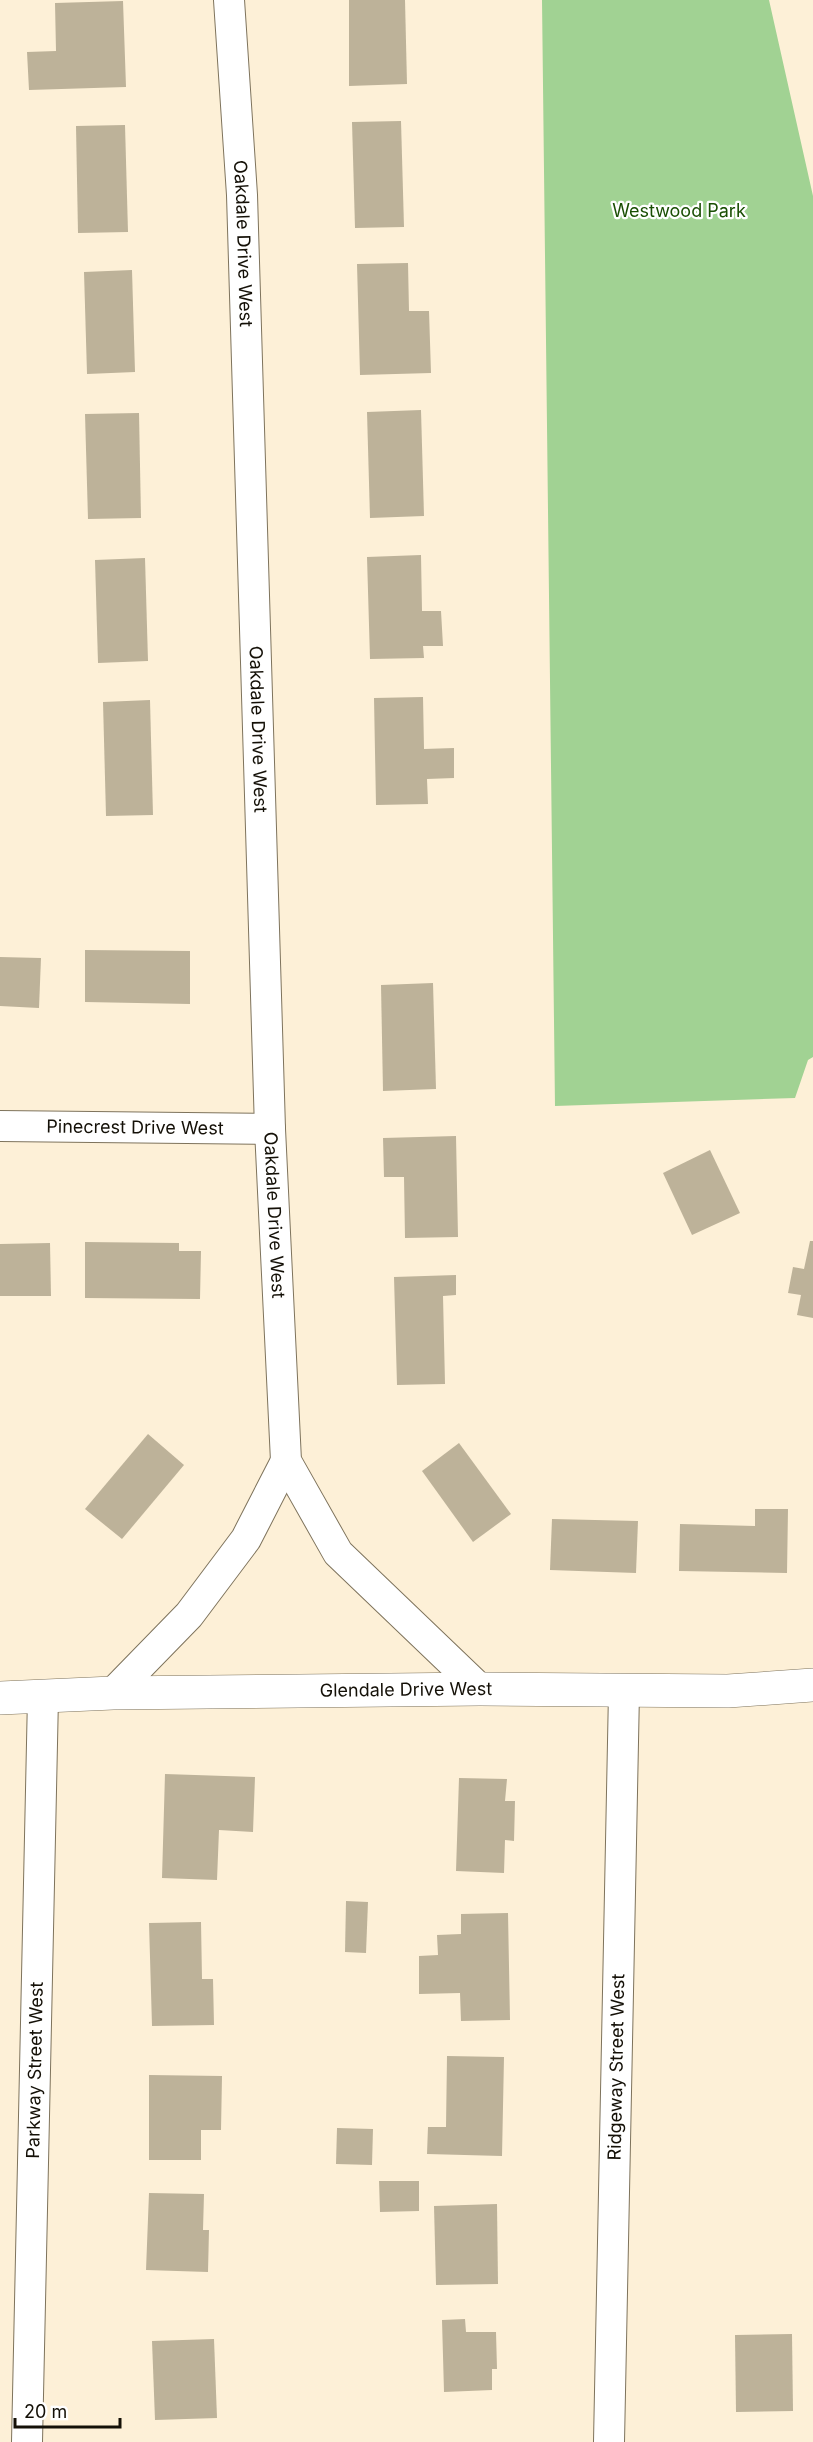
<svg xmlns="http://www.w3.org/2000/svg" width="813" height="2442" font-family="Inter,sans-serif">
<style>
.green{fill:#a1d293}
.building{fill:#bdb299}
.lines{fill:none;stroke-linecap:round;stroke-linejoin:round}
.minor-casing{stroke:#7e735c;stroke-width:32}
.tertiary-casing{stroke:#7e735c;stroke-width:34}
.minor{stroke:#fff;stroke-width:30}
.tertiary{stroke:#fff;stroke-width:33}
.labels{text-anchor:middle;stroke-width:4.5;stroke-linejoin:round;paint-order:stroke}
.park-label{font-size:18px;fill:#194e03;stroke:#fff}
.street-label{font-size:18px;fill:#141007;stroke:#fff}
</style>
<rect width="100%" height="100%" fill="#fdf0d7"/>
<!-- green -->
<polygon class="green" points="542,0 769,0 813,196 813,1057 808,1060 795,1098 555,1106"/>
<!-- building -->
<g class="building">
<polygon points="349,0 405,0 407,84 349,86"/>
<polygon points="123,1 126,87 29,90 27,52 56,51 55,3"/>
<polygon points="401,121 404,227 355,228 352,122"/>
<polygon points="125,125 128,232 78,233 76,126"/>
<polygon points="408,263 409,311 429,311 431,373 360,375 357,264"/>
<polygon points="132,270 135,372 87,374 84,272"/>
<polygon points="421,410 424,516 370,518 367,412"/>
<polygon points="139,413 141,518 88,519 85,414"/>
<polygon points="421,555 422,611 441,611 443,646 423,646 424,658 370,659 367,557"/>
<polygon points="145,558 148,661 98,663 95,560"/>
<polygon points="423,697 424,749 454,748 454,778 427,779 428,804 376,805 374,698"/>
<polygon points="150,700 153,815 106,816 103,702"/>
<polygon points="85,950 190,951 190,1004 85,1002"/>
<polygon points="0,957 41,958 39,1008 0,1006"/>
<polygon points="433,983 436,1089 383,1091 381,985"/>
<polygon points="456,1136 458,1237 405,1238 404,1177 384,1177 383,1138"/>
<polygon points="710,1150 740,1213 692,1235 663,1173"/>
<polygon points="810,1241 813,1241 813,1318 797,1315 801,1295 788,1293 793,1267 804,1269"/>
<polygon points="85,1242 179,1243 179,1251 201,1251 200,1299 85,1298"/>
<polygon points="50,1243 51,1296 0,1296 0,1244"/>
<polygon points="456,1275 456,1295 443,1296 445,1384 397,1385 394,1277"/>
<polygon points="148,1434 184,1465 122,1539 85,1509"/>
<polygon points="459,1443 511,1514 473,1542 422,1471"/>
<polygon points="755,1509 788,1509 787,1573 679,1571 680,1524 755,1526"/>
<polygon points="552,1519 638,1521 636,1573 550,1570"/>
<polygon points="165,1774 255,1777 253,1832 219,1830 217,1880 162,1878"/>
<polygon points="459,1778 507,1779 505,1801 515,1801 514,1841 505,1840 504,1873 456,1871"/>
<polygon points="346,1901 368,1902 366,1953 345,1952"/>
<polygon points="508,1913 510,2020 461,2021 460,1993 419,1994 419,1956 438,1955 437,1935 461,1934 461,1914"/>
<polygon points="201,1922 202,1979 213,1979 214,2025 152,2026 149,1923"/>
<polygon points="447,2056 504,2057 502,2156 427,2154 428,2127 446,2127"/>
<polygon points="149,2075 222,2076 221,2130 201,2130 201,2160 149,2160"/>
<polygon points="337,2128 373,2129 372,2165 336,2164"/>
<polygon points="379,2181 419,2181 419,2211 380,2212"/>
<polygon points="149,2193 204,2194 203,2230 209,2230 208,2272 146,2270"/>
<polygon points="497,2204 498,2284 436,2285 434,2206"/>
<polygon points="465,2319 466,2332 496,2332 497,2369 492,2369 492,2390 444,2392 442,2320"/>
<polygon points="792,2334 793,2411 736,2412 735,2335"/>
<polygon points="214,2339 217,2418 155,2420 152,2341"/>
</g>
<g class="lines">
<!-- minor casing -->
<g class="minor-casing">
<g id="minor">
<path id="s1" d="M229 0 242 195 270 1129 286 1461 338 1553 480 1689"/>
<path id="s2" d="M0 1126 270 1129"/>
<polyline points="113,1693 189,1615 246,1539 286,1461"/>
<path id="s3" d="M27 2442 43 1697"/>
<path id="s4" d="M609 2442 624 1692"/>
</g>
</g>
<!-- tertiary casing -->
<g class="tertiary-casing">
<g id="tertiary">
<path id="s5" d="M0 1698 113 1693 480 1689 728 1691 813 1685"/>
</g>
</g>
<!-- minor -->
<use href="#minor" class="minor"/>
<!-- tertiary -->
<use href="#tertiary" class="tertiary"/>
</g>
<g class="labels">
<!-- park labels -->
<g class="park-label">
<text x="679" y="217">Westwood Park</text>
</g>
<!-- street labels -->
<g class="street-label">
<text dy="6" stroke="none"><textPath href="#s1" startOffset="244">Oakdale Drive West</textPath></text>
<text dy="6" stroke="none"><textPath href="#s1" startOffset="730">Oakdale Drive West</textPath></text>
<text dy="6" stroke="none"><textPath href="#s2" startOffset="135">Pinecrest Drive West</textPath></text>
<text dy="6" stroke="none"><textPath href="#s1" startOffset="1216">Oakdale Drive West</textPath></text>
<text dy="6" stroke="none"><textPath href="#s5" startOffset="406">Glendale Drive West</textPath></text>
<text dy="6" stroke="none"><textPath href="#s4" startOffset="375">Ridgeway Street West</textPath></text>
<text dy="6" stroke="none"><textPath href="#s3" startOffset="372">Parkway Street West</textPath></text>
</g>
</g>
<!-- scale -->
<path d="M15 2418v9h105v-9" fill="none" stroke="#141007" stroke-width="3"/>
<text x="24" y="2418" font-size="18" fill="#141007" stroke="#ffffff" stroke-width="4.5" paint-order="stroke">20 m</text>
</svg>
